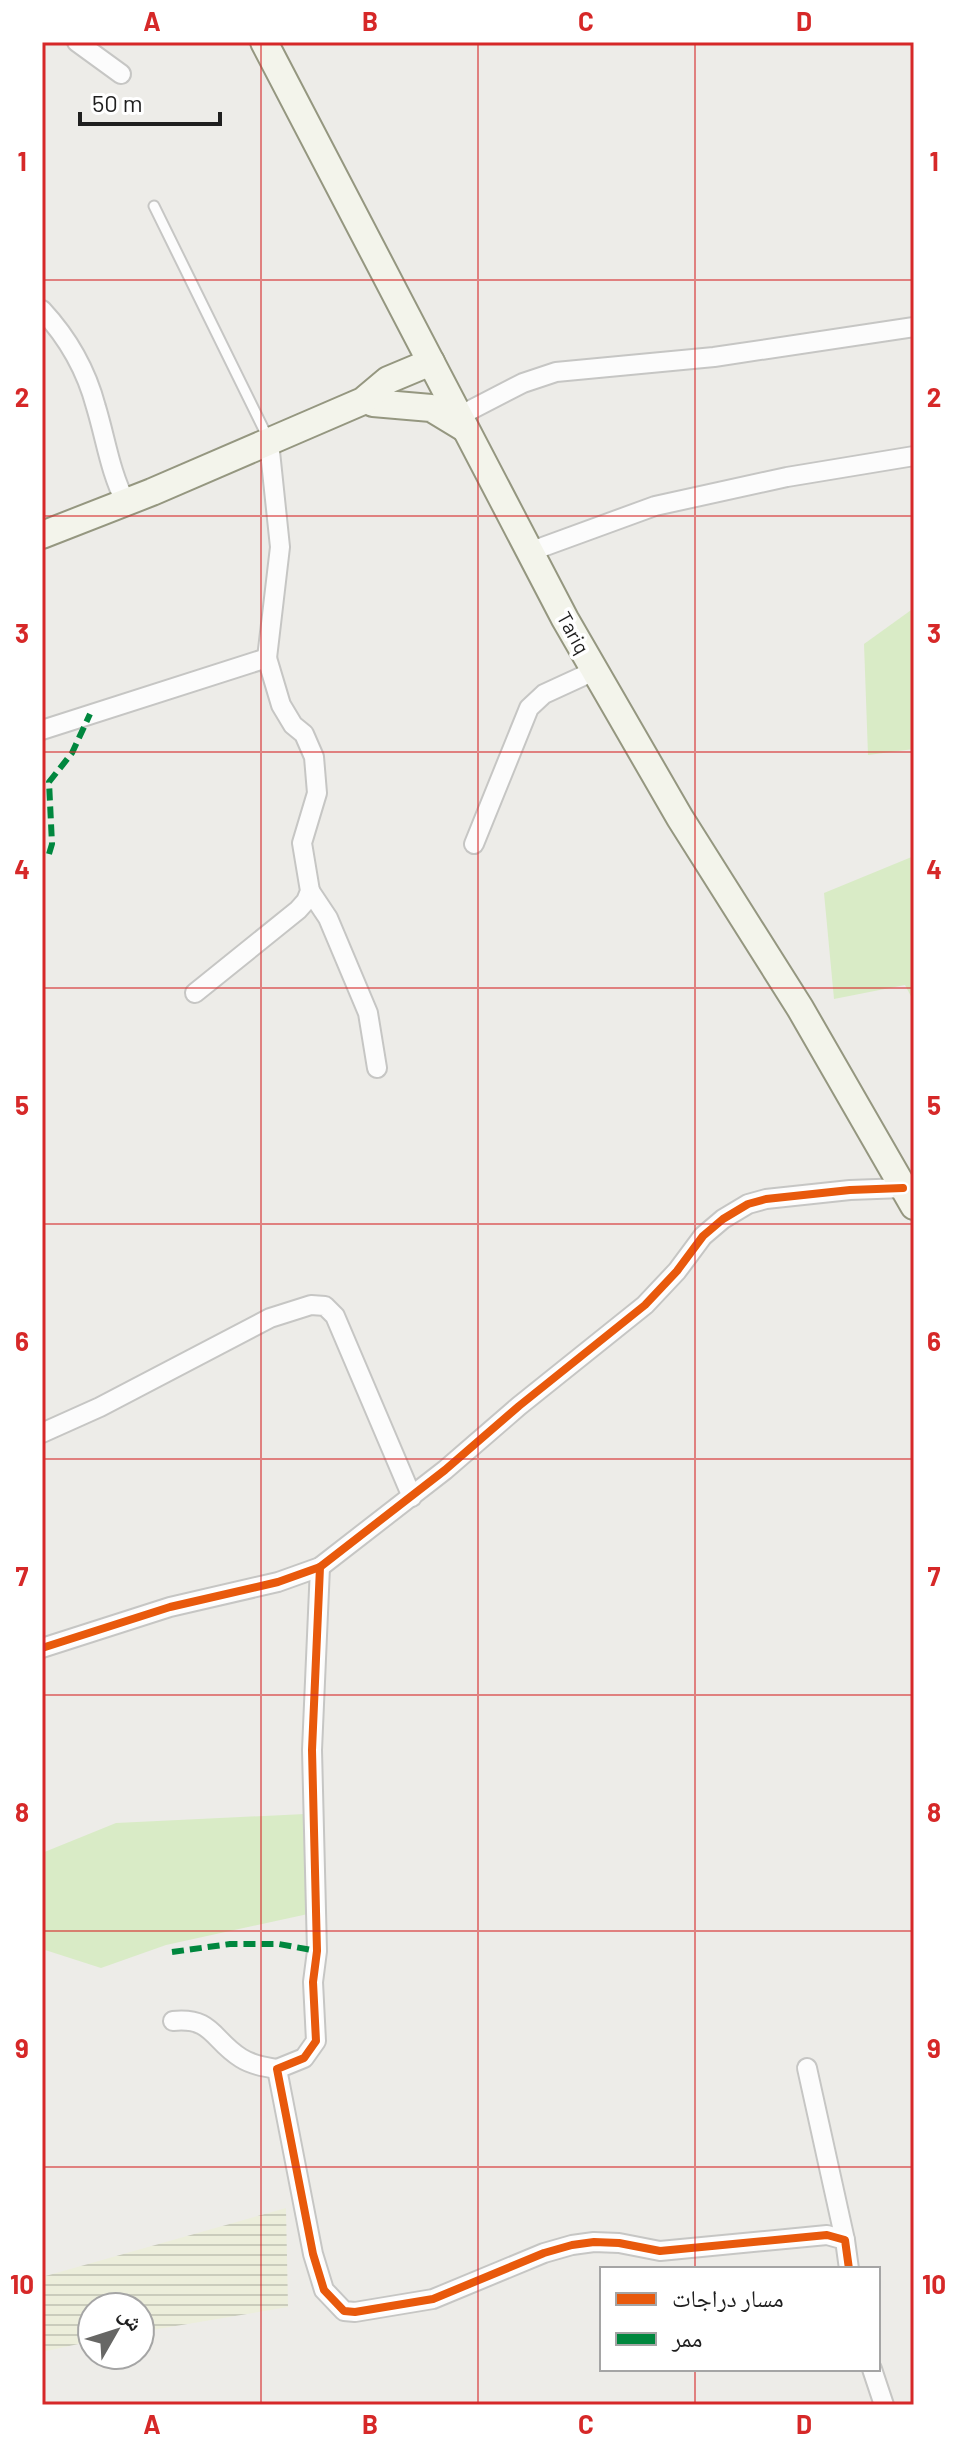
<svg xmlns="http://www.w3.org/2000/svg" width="956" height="2447" font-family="Barlow,'Noto Naskh Arabic',sans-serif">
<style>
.farmland{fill:url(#farmland-rules)}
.grass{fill:#d9ebc6}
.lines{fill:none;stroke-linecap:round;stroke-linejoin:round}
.lane-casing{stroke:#c6c6c4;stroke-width:13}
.street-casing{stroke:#c6c6c4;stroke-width:22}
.secondary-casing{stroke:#959780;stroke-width:30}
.lane{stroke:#fcfcfc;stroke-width:9}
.street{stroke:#fcfcfc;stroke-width:18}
.secondary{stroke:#f3f4eb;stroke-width:26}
.quiet{stroke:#00873e;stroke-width:6;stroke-dasharray:12 6;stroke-linecap:butt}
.cycleway-casing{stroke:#fff;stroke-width:13}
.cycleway{stroke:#e8590c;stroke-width:8}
.grid{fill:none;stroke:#d62828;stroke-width:2;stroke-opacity:0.55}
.labels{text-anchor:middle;stroke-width:7;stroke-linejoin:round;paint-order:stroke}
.street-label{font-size:20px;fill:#1f1f1f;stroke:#fff}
.neatline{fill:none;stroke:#d62828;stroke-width:3}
.grid-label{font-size:26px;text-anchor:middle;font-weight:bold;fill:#d62828}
</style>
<defs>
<pattern id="farmland-rules" width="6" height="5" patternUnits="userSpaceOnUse" patternTransform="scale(2)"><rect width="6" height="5" fill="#eceedb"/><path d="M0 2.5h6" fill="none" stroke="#caccbc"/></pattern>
</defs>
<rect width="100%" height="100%" fill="#edece8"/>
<!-- farmland -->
<polygon class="farmland" points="286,2208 288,2307 140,2332 140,2307 92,2307 92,2341 42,2352 42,2277"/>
<!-- grass -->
<g class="grass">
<polygon points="914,608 914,749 868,755 864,644"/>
<polygon points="914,856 914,1002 905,985 834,999 824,893"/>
<polygon points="305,1814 308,1914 166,1945 101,1968 42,1949 42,1853 116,1823"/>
</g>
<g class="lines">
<!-- lane casing -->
<g class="lane-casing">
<polyline id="lane" points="154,206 269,440"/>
</g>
<!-- street casing -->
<g class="street-casing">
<g id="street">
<polyline points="77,42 121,74"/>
<path d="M42 310C68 338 86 369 96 407 106 440 110 472 126 503"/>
<polyline points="459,416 523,383 556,372 714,357 914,327"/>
<polyline points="529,552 655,506 787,477 914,456"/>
<polyline points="42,730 267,658 280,547 269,442"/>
<polyline points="474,844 529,708 544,694 594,671"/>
<polyline points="310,891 328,918 368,1013 377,1068"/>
<polyline points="195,993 298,910 306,901 310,891 302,843 317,793 314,757 304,734 293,725 281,705 267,658"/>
<polyline points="42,1433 100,1407 270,1318 311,1305 325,1306 335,1316 412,1497"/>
<polyline points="320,1567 312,1750 317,1951 313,1982 316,2041 304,2058 277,2069 313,2254 324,2290 344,2311 355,2312 433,2299 544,2253 572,2245 594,2242 619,2243 660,2251 827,2235 845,2240 849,2269"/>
<polyline points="42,1648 170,1607 278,1582 320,1567 445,1470 519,1406 645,1305 677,1271 703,1236 723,1219 748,1204 766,1199 850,1190 903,1188"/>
<path d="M173 2021C213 2017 212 2040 241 2058 252 2065 265 2067 277 2069"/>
<polyline points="807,2068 845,2240"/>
<polyline points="872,2369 884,2405"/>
</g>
</g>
<!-- secondary casing -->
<g class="secondary-casing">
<g id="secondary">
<polyline points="264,42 565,619 680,818 800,1008 914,1206"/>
<polyline points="373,403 431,408 464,428"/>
<polyline points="42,535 152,492 363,401 388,380 431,362"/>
</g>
</g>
<!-- lane -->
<use href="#lane" class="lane"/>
<!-- street -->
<use href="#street" class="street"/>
<!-- secondary -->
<use href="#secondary" class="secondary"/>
<!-- quiet -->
<g class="quiet">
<polyline points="49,854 52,844 49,782 72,753 90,714"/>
<polyline points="172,1952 230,1944 279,1944 317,1951"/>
</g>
<!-- cycleway casing -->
<g class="cycleway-casing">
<g id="cycleway">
<polyline points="320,1567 312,1750 317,1951 313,1982 316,2041 304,2058 277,2069 313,2254 324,2290 344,2311 355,2312 433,2299 544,2253 572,2245 594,2242 619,2243 660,2251 827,2235 845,2240 849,2269"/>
<polyline points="42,1648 170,1607 278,1582 320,1567 445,1470 519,1406 645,1305 677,1271 703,1236 723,1219 748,1204 766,1199 850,1190 903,1188"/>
</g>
</g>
<!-- cycleway -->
<use href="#cycleway" class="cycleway"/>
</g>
<!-- grid -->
<path class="grid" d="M261 42V2405M478 42V2405M695 42V2269M42 280H914M42 516H914M42 752H914M42 988H914M42 1224H914M42 1459H914M42 1695H914M42 1931H914M42 2167H914M695 2369V2405"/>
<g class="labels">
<!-- street labels -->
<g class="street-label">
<text transform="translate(573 633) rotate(61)" y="7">Tariq</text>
</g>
</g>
<!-- border -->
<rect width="956" height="2447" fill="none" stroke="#ffffff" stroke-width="88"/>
<!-- legend -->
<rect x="600" y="2267" width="280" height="104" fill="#ffffff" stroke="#a5a5a5" stroke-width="2"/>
<rect x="616" y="2293" width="40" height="12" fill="#e8590c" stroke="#a5a5a5" stroke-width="2"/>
<text x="672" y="2307" font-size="24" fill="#1f1f1f">مسار دراجات</text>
<rect x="616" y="2333" width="40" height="12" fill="#00873e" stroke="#a5a5a5" stroke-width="2"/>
<text x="672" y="2347" font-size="24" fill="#1f1f1f">ممر</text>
<!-- north arrow -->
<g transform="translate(116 2331) rotate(51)"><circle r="38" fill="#ffffff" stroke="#a5a5a5" stroke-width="2"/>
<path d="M0-6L14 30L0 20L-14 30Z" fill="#676765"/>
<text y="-12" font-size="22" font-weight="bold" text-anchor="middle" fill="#1f1f1f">ش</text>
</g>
<!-- scale -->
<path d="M80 112v12h140v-12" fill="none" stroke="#1f1f1f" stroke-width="4"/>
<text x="92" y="112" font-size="24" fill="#1f1f1f" stroke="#ffffff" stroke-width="6" paint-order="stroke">50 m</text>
<rect x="44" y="44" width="868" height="2359" class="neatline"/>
<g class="grid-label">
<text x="152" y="31">A</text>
<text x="370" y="31">B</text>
<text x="586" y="31">C</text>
<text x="804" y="31">D</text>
<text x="22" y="171">1</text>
<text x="934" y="171">1</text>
<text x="22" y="407">2</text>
<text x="934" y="407">2</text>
<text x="22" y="643">3</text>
<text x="934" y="643">3</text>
<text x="22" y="879">4</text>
<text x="934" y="879">4</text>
<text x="22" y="1115">5</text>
<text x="934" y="1115">5</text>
<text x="22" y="1351">6</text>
<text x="934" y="1351">6</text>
<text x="22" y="1586">7</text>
<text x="934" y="1586">7</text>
<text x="22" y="1822">8</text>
<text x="934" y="1822">8</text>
<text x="22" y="2058">9</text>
<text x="934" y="2058">9</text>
<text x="22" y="2294">10</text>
<text x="934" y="2294">10</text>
<text x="152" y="2434">A</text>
<text x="370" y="2434">B</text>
<text x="586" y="2434">C</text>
<text x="804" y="2434">D</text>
</g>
</svg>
